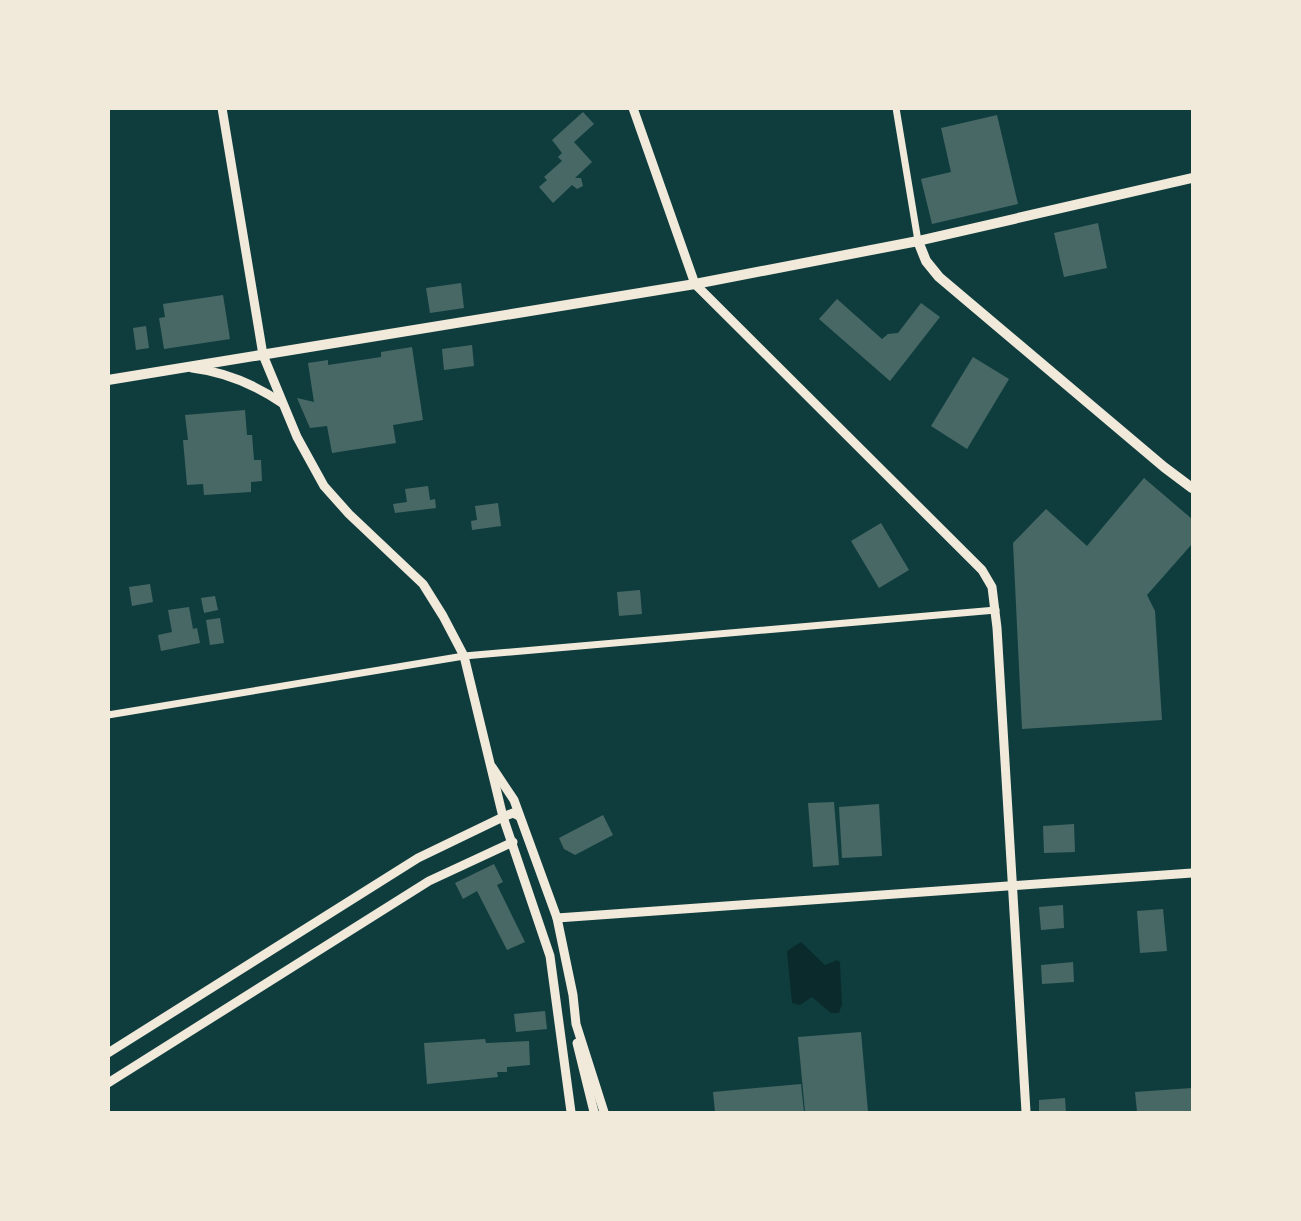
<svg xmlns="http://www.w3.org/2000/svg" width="1301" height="1221" font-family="Overpass,sans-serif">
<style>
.water{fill:#0a2a2b}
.building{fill:#486865}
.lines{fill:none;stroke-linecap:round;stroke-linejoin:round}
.minor{stroke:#f1e9da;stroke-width:7}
.tertiary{stroke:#f1e9da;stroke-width:9}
.secondary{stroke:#f1e9da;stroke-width:10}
</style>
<rect width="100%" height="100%" fill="#0f3d3e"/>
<!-- water -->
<polygon class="water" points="801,942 825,965 837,960 840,962 842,1004 839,1013 831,1013 812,997 800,1005 792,1003 787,951"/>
<!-- building -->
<g class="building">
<polygon points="583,112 594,124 574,142 592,162 575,178 581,178 583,186 577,189 572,185 553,203 539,187 547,180 544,177 562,161 558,157 562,153 552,140"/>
<polygon points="997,115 1018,204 932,224 921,179 951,172 941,128"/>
<polygon points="1098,223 1107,268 1064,277 1054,233"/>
<polygon points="461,283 464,308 430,313 426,288"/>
<polygon points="223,295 230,339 164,349 159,318 165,317 163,304"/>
<polygon points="837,299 882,339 888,334 898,333 921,303 940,317 890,381 819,319"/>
<polygon points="146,326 149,348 136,350 133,328"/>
<polygon points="472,345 474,366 444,370 442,349"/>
<polygon points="412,347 423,420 393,425 396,443 332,453 327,426 310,428 297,398 314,402 308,363 328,360 328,365 381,357 381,352"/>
<polygon points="973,357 1009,379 967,449 931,426"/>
<polygon points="245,410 247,435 252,435 254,460 261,460 262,481 251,482 251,492 204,495 203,484 187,485 183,440 188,440 185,415"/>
<polygon points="1144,478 1192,519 1192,544 1147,595 1155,611 1162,720 1022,729 1013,543 1046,509 1087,546"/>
<polygon points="428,486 430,500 435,499 436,508 395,513 393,504 407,502 405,489"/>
<polygon points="498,503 501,526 472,530 471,521 477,520 475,506"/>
<polygon points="881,523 909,570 879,588 851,541"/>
<polygon points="150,584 153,602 132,606 129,587"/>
<polygon points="640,590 642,614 619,616 617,592"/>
<polygon points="215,596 218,610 204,613 201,598"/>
<polygon points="189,607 193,629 197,628 200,643 161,651 158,635 172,632 168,610"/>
<polygon points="220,618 224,643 210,645 206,620"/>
<polygon points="834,802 839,865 813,867 808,803"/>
<polygon points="879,804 882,856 842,858 839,807"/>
<polygon points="603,815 613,835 575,855 564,849 559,838"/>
<polygon points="1074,824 1075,852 1044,853 1043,826"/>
<polygon points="494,864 503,882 497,885 525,942 507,950 477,891 463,899 455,883"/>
<polygon points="1063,905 1064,928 1041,930 1039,907"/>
<polygon points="1163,909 1167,951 1140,953 1137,911"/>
<polygon points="1073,962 1074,982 1042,984 1041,965"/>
<polygon points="545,1011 547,1029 516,1032 514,1014"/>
<polygon points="861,1032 868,1112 805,1112 798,1037"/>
<polygon points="485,1039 486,1043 529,1041 530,1065 507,1067 507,1072 497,1072 498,1077 427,1084 424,1043"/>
<polygon points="801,1084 804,1112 715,1112 713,1092"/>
<polygon points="1192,1088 1192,1112 1137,1112 1135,1092"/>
<polygon points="1065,1098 1066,1112 1039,1112 1039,1100"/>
</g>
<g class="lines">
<!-- minor -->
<g class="minor">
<polyline points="896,108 918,241"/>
<polyline points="108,715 464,656 996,610"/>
</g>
<!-- tertiary -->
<g class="tertiary">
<polyline points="222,108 263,355 297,437 324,486 349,514 423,584 443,616 464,656 503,817 550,956 571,1112"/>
<polyline points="633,108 695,284 982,570 992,587 997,628 1026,1112"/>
<path d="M192 368C226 372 254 384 282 403"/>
<polyline points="492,767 514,800 557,918 573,995 576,1024 604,1112"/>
<polyline points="557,918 1192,873"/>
<polyline points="577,1043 594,1112"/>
<polyline points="108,1053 418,858 503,817 513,813 519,816"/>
<polyline points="108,1083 429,881 513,842"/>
</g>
<!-- secondary -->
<g class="secondary">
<polyline points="918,241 926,261 939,277 1164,467 1192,488"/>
<polyline points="108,380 695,284 918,241 1192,178"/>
</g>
</g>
<!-- border -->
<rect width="1301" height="1221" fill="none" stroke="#f1e9da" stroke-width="220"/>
</svg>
